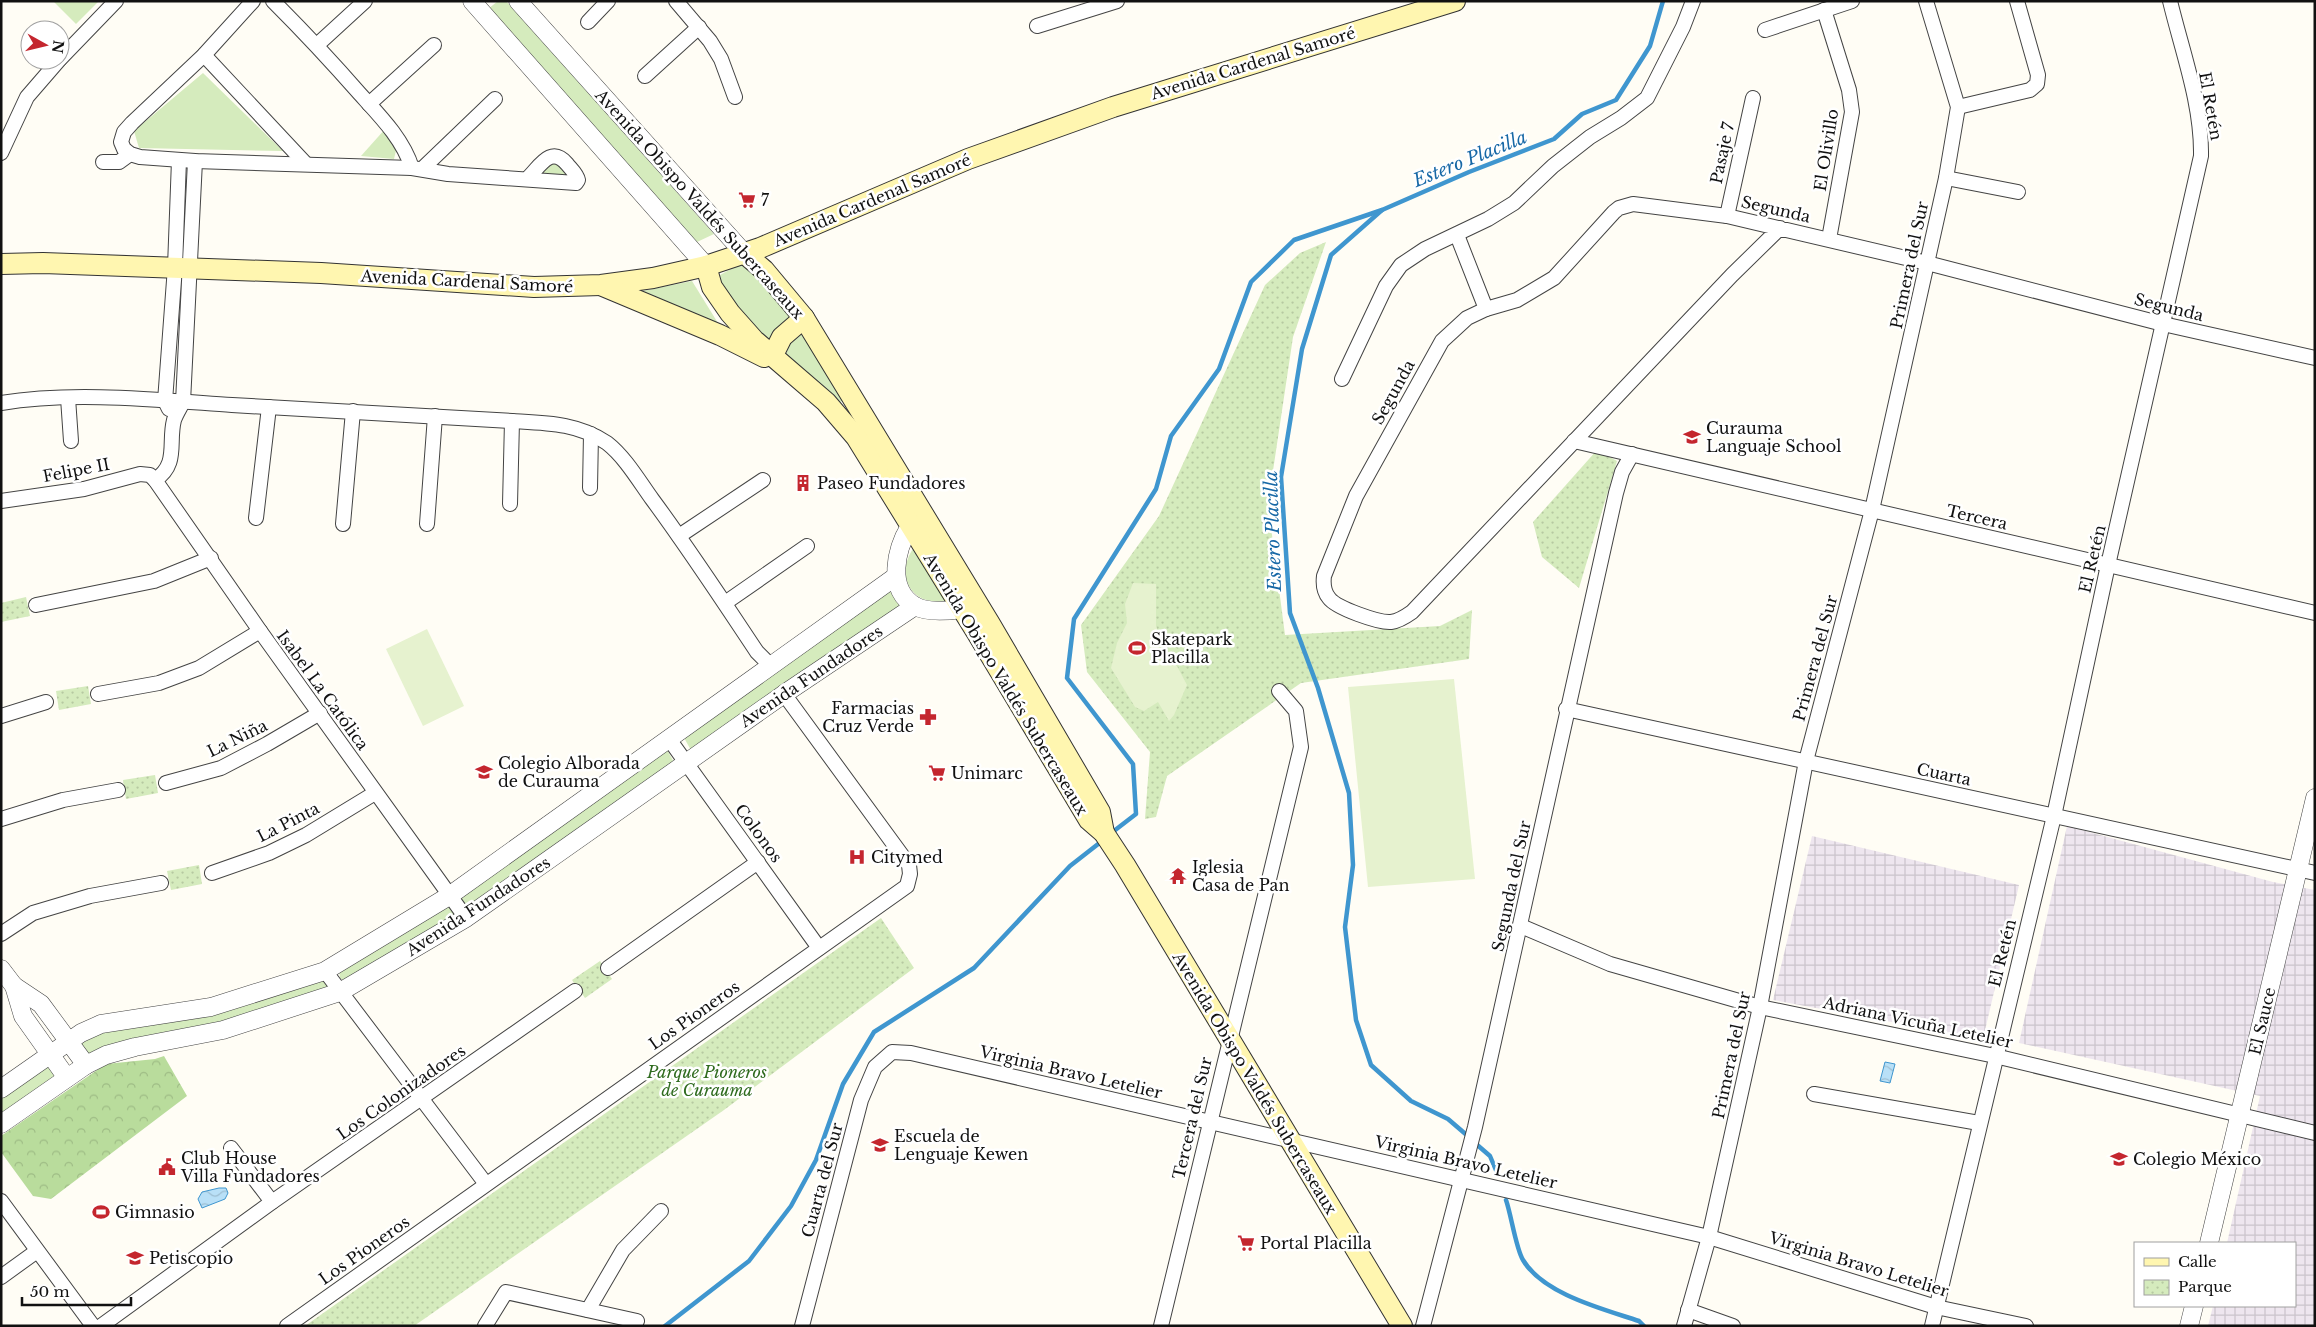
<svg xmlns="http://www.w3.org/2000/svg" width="2316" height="1327" font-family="'Libre Baskerville',serif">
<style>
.industrial{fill:url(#industrial-grid)}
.grass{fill:#d5ebbd}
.forest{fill:url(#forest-crowns)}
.park{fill:url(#park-dots)}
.pitch{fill:#e6f2cf}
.water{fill:url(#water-waves);stroke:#3f96cf}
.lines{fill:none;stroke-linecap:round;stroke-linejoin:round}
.stream{stroke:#3f96cf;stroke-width:4.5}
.minor-casing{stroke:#444;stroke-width:16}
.tertiary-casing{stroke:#444;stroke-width:19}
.secondary-casing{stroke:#333;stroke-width:22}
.minor{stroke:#fff;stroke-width:14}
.tertiary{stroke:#fff;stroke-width:18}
.secondary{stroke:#fff6b0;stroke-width:20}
.labels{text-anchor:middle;stroke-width:5;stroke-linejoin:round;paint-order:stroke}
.street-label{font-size:16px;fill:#111;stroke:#fff}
.poi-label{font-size:16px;fill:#111;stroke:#fff;text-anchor:start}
.park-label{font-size:16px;font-style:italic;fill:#2f6b1f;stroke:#fff}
.water-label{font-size:18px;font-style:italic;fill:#1768a6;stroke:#fff}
</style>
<defs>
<pattern id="industrial-grid" width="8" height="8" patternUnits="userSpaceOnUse" patternTransform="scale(1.25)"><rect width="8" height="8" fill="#eee6ef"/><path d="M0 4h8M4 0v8" fill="none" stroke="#cbc4cc"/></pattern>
<pattern id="forest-crowns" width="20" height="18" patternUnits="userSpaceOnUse" patternTransform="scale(1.25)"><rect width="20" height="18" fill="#b9dc9c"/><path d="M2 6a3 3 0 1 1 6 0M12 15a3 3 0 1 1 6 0" fill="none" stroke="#9ebc85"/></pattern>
<pattern id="park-dots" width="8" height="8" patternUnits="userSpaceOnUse" patternTransform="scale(1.25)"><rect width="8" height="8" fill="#d5ebbd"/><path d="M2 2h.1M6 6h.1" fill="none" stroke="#b6c8a1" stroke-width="1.8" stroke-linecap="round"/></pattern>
<pattern id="water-waves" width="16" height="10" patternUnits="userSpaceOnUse" patternTransform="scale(1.25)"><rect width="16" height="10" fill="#b9e0f7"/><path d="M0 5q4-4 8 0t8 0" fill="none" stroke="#9ebfd3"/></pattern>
</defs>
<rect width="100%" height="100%" fill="#fffdf5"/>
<!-- industrial -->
<g class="industrial">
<polygon points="2067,826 2273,882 2315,890 2315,1326 2208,1326 2213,1306 2295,1306 2295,1243 2227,1243 2260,1096 2019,1043"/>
<polygon points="1812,836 2019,885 1983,1039 1773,1000"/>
</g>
<!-- grass -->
<g class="grass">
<polygon points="53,1 99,1 76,24"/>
<polygon points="498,1 506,1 714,234 697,242 488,9"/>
<polygon points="203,73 283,151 139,148 134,131"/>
<polygon points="386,128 398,142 394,159 361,156"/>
<polygon points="555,160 570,176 539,176"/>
<polygon points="740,264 750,266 795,318 771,344 722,291 720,275"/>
<polygon points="692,281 721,328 627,294"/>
<polygon points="799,335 803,335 843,401 839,402 785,356 790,344"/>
<path d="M915 546 948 600C911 609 893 574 915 546Z"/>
<polygon points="890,591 900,606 692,752 683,736"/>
<polygon points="666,748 675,764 470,907 462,902 459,892"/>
<polygon points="445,904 453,911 455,917 346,982 340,978 339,969"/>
<polygon points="322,977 328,984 326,991 216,1027 88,1055 81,1046 80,1041 104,1029"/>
<polygon points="51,1064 59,1077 1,1118 1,1099"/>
</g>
<!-- forest -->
<polygon class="forest" points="164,1056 187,1096 51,1199 33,1196 1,1152 1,1136 106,1064 155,1059"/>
<!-- park -->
<g class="park">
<polygon points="1326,242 1293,337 1268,504 1285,635 1440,626 1472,610 1469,659 1301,683 1167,776 1156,817 1145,819 1150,752 1087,672 1081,625 1159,516 1265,285 1300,253"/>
<polygon points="1597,450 1617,461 1579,588 1542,557 1533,522"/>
<polygon points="26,597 30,616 1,622 1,603"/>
<polygon points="88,686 91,704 59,710 56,691"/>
<polygon points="155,775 158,793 126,799 123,780"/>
<polygon points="199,865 202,884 171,890 167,871"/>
<polygon points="881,918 914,968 724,1110 414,1326 305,1326"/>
<polygon points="600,961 612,979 585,998 572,980"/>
</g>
<!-- pitch -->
<g class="pitch">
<polygon points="1133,583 1156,584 1156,626 1161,638 1158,654 1162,662 1177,666 1187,685 1174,715 1169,721 1158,702 1144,711 1135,707 1111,668 1117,643 1127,623 1125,604"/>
<polygon points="427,629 464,706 423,726 386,649"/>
<polygon points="1454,679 1475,879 1368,887 1348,687"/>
</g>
<!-- water -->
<g class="water">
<polygon points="1885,1062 1895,1064 1890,1083 1880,1081"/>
<polygon points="219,1188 226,1188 228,1193 225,1199 202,1208 198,1199 202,1192"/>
</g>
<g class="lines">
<!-- stream -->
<g class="stream">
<polyline points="1110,834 1136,814 1133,764 1067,678 1074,619 1156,489 1171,436 1219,369 1251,282 1294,240 1382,210"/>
<polyline points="1469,1137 1448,1119 1411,1101 1371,1065 1356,1020 1345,927 1353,865 1349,793 1318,688 1290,613 1281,477 1302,349 1331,255 1382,210 1469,172 1554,139 1582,114 1616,100 1650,46 1663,1"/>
<polyline points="1475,1143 1490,1156 1498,1175"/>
<path d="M1506 1200C1511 1214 1516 1249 1523 1260 1543 1294 1603 1309 1639 1321L1644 1326"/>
<polyline points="665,1326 749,1261 791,1206 816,1160 843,1084 874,1032 974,968 1070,866 1102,841"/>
</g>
<!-- minor casing -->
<g class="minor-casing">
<g id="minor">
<path d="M253 1 204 55 132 123 124 132 121 142 124 149 130 154 140 157 195 161 412 168 448 174 576 183 578 180C577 174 571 169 567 164 551 145 540 166 528 178"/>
<path d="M273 1C303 31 332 62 360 94 380 116 403 139 412 168"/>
<polyline points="676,1 710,41 721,59 735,97"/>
<polyline points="1824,10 1849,90 1852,112 1829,239"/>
<polyline points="588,22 608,1"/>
<polyline points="1037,26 1117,1"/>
<polyline points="1765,30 1852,1"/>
<polyline points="317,45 365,1"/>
<polyline points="204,55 305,163"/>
<polyline points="60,59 116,1"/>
<polyline points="645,76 699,27"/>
<polyline points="369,104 434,45"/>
<polyline points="1958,107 2030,90 2037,84 2038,75 2017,1"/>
<polyline points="1,153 27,97 59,60"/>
<polyline points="103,162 119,162 130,154"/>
<polyline points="422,169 495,99"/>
<polyline points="1946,178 2018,192"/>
<polyline points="1727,216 1753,98"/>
<path d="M1780 228 1732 275 1412 612C1405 617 1399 621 1391 622 1379 623 1336 608 1329 598 1324 592 1323 584 1324 576L1356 496 1442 341 1467 318 1486 309 1517 300 1554 278 1614 212 1619 208 1633 204 1727 216 1927 263 2163 324 2315 358"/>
<polyline points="1457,235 1486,309"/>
<polyline points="1342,379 1386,286 1401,265 1425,249 1488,219 1514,203 1553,166 1590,137 1621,118 1647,98 1683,27 1693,1"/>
<polyline points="68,398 71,441"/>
<path d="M1 403C73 391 159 400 232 405 325 411 419 415 512 421 546 423 578 423 607 443 625 457 639 481 652 499 689 549 723 601 757 652L771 666"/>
<polyline points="169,409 165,401 175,267 179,160"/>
<polyline points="1574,441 2315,613"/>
<path d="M155 480C179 464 168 443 174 420 176 414 180 408 183 402L195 161"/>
<polyline points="590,488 591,434"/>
<polyline points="1,501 84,489 140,474 150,475 155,480 260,631 466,918"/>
<polyline points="510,504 512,421"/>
<polyline points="256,518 269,407"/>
<polyline points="343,524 353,411"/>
<polyline points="427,524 435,416"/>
<polyline points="679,536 763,480"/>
<polyline points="725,603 807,546"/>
<polyline points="36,605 154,581 211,558"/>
<polyline points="98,694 159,683 199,668 260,631"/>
<polyline points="1566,709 2315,873"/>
<polyline points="1,716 46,702"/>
<polyline points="669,739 819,948"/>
<polyline points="166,783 221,768 267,744 320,713"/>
<polyline points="1,819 63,800 118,790"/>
<polyline points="212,873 269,853 306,835 375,793"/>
<polyline points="1521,926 1610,964 1760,1007 1995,1056 2315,1133"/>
<polyline points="1,934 33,913 90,896 161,883"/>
<polyline points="608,968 758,862"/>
<polyline points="325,971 486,1184"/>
<polyline points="1814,1094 1979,1123"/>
<polyline points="231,1148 272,1202"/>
<polyline points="1,1201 93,1326"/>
<polyline points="1,1277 37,1251"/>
<polyline points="588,1310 623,1250 661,1211"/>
<polyline points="1688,1310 1733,1326"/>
<polyline points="101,1326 272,1202 575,991"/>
<polyline points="287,1326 907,886 910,874 909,865 784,694"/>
<polyline points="485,1326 506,1292 637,1321"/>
<polyline points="802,1326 861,1100 875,1067 892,1052 911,1053 1709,1237 1936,1307 2026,1326"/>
<polyline points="1161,1326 1301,747 1296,711 1279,691"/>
<polyline points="1423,1326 1475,1127 1616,493 1622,472 1632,454"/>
<polyline points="1684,1326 1709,1237 1760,1007 1806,761 1872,510 1946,178 1958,107 1926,1"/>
<path d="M1932 1326 2054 816 2108 565 2201 156C2202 104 2182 51 2170 1"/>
</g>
</g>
<!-- tertiary casing -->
<g class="tertiary-casing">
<g id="tertiary">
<polyline points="472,1 706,266"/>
<polyline points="518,1 744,253"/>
<path d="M910 526C896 549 886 589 915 606 928 613 948 611 961 609"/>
<polyline points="1,969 14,986 23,1016 67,1078"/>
<polyline points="14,986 41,1004 86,1065"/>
<polyline points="1,1089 81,1033 101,1024 211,1007 325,971 449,896 895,577"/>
<polyline points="1,1124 86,1065 106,1055 135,1047 223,1030 340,992 466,918 784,694 915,606"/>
<polyline points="2209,1243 2315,798"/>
<polyline points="2189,1326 2194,1306"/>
</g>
</g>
<!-- secondary casing -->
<g class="secondary-casing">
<g id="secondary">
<polyline points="744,253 764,270 804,318 990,624 1100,812 1104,833"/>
<polyline points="1,264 43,263 321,273 534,287 601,285 653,278 706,266 760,248 968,159 1113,107 1455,1"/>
<polyline points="706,266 712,287 730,313 754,340 826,402 856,437 977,633 1089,820 1104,833 1125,865 1402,1326"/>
<polyline points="603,286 720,335 764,357"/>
<polyline points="773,355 782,337 804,318"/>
</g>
</g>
<!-- minor -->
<use href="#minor" class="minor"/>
<!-- tertiary -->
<use href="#tertiary" class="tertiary"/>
<!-- secondary -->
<use href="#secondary" class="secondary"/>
</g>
<!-- icons -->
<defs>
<g id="supermarket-bare" transform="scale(1.35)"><path d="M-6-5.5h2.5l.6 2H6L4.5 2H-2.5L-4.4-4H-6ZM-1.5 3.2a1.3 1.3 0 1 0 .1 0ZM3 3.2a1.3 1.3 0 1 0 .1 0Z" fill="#c4262e" stroke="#fff" stroke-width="2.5" paint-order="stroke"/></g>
<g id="school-bare" transform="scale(1.35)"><path d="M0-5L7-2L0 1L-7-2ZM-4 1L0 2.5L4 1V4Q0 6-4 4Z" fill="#c4262e" stroke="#fff" stroke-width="2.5" paint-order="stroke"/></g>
<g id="building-bare" transform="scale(1.35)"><path d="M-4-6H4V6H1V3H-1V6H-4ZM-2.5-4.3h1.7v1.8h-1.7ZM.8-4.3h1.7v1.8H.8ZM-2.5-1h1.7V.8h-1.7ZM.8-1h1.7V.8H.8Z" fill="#c4262e" stroke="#fff" stroke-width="2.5" paint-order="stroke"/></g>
<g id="stadium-bare" transform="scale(1.35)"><path d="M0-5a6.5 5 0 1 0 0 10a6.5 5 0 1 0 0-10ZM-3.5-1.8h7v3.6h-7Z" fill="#c4262e" stroke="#fff" stroke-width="2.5" paint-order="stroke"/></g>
<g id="pharmacy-bare" transform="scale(1.35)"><path d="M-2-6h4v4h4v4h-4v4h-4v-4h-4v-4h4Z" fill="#c4262e" stroke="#fff" stroke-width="2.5" paint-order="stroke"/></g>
<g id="hospital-bare" transform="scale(1.35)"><path d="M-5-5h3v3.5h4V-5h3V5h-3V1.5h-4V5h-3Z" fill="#c4262e" stroke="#fff" stroke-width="2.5" paint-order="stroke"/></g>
<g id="temple-bare" transform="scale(1.35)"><path d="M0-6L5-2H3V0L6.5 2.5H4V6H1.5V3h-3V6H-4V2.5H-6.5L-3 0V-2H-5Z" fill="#c4262e" stroke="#fff" stroke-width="2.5" paint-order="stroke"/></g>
<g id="civic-bare" transform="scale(1.35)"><path d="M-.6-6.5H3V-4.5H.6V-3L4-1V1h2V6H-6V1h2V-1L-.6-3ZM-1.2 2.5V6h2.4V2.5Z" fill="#c4262e" stroke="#fff" stroke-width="2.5" paint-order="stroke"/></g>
</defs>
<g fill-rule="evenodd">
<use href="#supermarket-bare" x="747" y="200"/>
<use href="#school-bare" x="1692" y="437"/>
<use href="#building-bare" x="803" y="483"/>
<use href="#stadium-bare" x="1137" y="648"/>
<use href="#pharmacy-bare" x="928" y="717"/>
<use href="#school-bare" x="484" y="772"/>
<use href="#supermarket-bare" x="937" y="773"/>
<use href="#hospital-bare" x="857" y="857"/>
<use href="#temple-bare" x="1178" y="876"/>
<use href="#school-bare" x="880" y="1145"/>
<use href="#school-bare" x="2119" y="1159"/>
<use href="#civic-bare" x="167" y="1167"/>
<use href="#stadium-bare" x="101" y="1212"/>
<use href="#supermarket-bare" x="1246" y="1243"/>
<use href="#school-bare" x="135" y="1258"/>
</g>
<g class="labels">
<!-- street labels -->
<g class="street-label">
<text transform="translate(1253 63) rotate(-17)" y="6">Avenida Cardenal Samoré</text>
<text transform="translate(2211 106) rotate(80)" y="6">El Retén</text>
<text transform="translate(1826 150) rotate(-81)" y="6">El Olivillo</text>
<text transform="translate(1722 153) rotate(-78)" y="6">Pasaje 7</text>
<text transform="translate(872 200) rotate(-23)" y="6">Avenida Cardenal Samoré</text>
<text transform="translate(700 204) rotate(48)" y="6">Avenida Obispo Valdés Subercaseaux</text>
<text transform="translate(1776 209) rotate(13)" y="6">Segunda</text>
<text transform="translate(1909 265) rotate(-78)" y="6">Primera del Sur</text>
<text transform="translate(467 281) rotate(3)" y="6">Avenida Cardenal Samoré</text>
<text transform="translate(2169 307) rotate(14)" y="6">Segunda</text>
<text transform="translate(1393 392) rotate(-61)" y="6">Segunda</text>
<text transform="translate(76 470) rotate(-11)" y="6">Felipe II</text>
<text transform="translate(1977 517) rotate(13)" y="6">Tercera</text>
<text transform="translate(2092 559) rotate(-77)" y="6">El Retén</text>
<text transform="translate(1815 658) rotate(-75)" y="6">Primera del Sur</text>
<text transform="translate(811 676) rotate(-34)" y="6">Avenida Fundadores</text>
<text transform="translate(1006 684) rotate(59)" y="6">Avenida Obispo Valdés Subercaseaux</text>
<text transform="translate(323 690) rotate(54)" y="6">Isabel La Católica</text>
<text transform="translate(237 738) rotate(-26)" y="6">La Niña</text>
<text transform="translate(1944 774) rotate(12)" y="6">Cuarta</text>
<text transform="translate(288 822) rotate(-27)" y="6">La Pinta</text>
<text transform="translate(759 833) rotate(54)" y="6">Colonos</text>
<text transform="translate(1511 886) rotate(-78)" y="6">Segunda del Sur</text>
<text transform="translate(478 906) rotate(-33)" y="6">Avenida Fundadores</text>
<text transform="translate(2002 953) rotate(-76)" y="6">El Retén</text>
<text transform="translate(694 1015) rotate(-35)" y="6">Los Pioneros</text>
<text transform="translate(2262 1021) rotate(-77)" y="6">El Sauce</text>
<text transform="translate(1918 1022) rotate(12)" y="6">Adriana Vicuña Letelier</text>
<text transform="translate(1731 1055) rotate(-78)" y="6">Primera del Sur</text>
<text transform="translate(1071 1072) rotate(13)" y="6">Virginia Bravo Letelier</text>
<text transform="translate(1255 1083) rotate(59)" y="6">Avenida Obispo Valdés Subercaseaux</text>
<text transform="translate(401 1092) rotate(-35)" y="6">Los Colonizadores</text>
<text transform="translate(1192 1118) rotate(-77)" y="6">Tercera del Sur</text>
<text transform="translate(1466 1162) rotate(13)" y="6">Virginia Bravo Letelier</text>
<text transform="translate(822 1180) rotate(-75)" y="6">Cuarta del Sur</text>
<text transform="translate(364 1250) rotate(-35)" y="6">Los Pioneros</text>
<text transform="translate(1859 1264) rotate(17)" y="6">Virginia Bravo Letelier</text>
</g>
<!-- poi labels -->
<g class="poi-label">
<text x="761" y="206">7</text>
<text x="1706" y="434">Curauma<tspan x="1706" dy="18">Languaje School</tspan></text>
<text x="817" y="489">Paseo Fundadores</text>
<text x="1151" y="645">Skatepark<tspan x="1151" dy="18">Placilla</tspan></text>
<text x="914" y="714" text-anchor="end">Farmacias<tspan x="914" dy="18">Cruz Verde</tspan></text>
<text x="498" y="769">Colegio Alborada<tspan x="498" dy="18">de Curauma</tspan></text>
<text x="951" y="779">Unimarc</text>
<text x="871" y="863">Citymed</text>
<text x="1192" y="873">Iglesia<tspan x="1192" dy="18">Casa de Pan</tspan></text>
<text x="894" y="1142">Escuela de<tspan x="894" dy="18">Lenguaje Kewen</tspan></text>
<text x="181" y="1164">Club House<tspan x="181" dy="18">Villa Fundadores</tspan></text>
<text x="2133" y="1165">Colegio México</text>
<text x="115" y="1218">Gimnasio</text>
<text x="1260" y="1249">Portal Placilla</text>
<text x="149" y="1264">Petiscopio</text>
</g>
<!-- park labels -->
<g class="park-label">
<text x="707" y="1078">Parque Pioneros<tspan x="707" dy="18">de Curauma</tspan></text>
</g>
<!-- water labels -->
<g class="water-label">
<text transform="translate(1470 159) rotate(-22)" y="6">Estero Placilla</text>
<text transform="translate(1273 531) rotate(-92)" y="6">Estero Placilla</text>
</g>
</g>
<!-- border -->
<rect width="2316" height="1327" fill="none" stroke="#111111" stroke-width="5"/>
<!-- legend -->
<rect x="2134" y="1242" width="162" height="65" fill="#ffffff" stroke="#a0a0a0"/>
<rect x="2144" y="1258" width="25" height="8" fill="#fff6b0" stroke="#a0a0a0"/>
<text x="2178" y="1267" font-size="15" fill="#111111">Calle</text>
<rect x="2144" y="1280" width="25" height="15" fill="url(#park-dots)" stroke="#a0a0a0"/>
<text x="2178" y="1292" font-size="15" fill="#111111">Parque</text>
<!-- north arrow -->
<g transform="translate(45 45) rotate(98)"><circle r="24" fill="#ffffff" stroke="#a0a0a0"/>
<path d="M0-4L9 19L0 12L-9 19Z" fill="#c4262e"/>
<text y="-8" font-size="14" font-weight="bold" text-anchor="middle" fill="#111111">N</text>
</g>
<!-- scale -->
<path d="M22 1297v8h109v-8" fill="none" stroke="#111111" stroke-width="2.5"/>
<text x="30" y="1297" font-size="15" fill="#111111" stroke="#ffffff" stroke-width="4" paint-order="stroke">50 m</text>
</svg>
